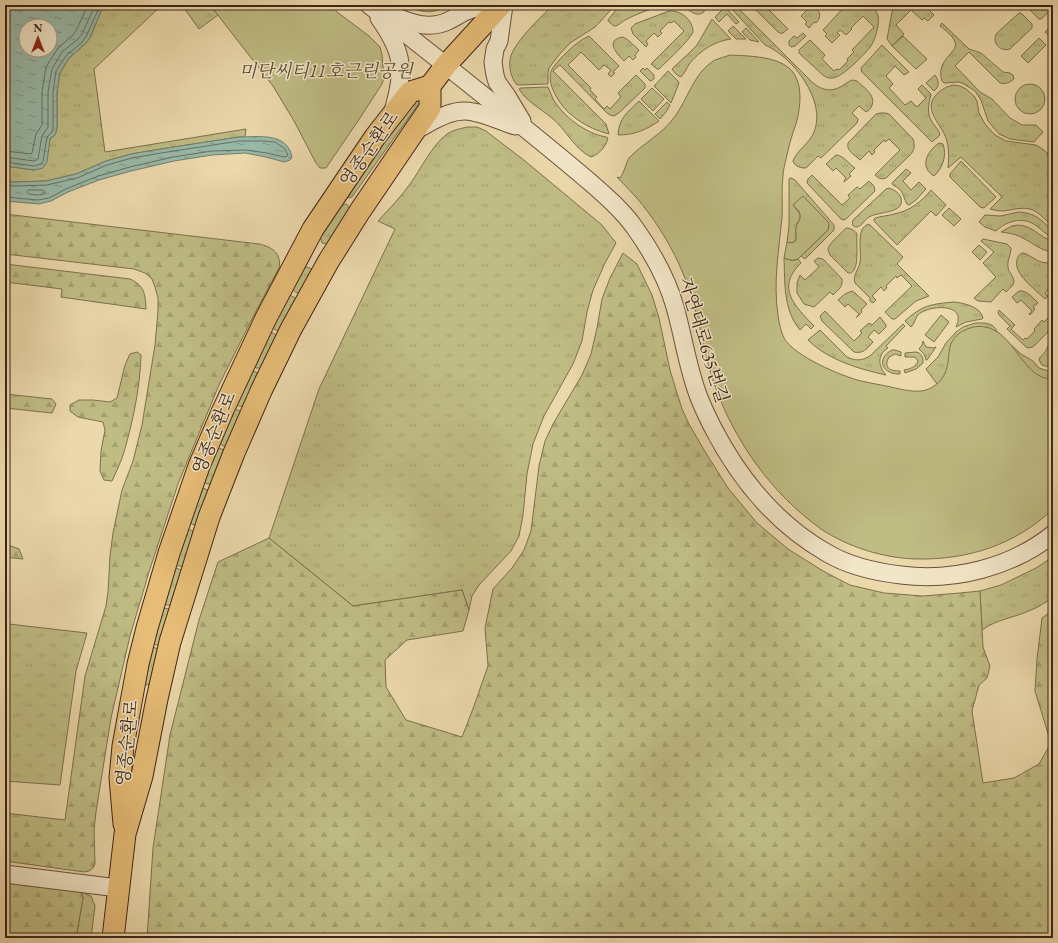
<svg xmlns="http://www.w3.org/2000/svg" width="1058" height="943" font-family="'EB Garamond','Noto Serif KR',serif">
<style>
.grass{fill:url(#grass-tufts);stroke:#7e704d}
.forest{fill:url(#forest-firs);stroke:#7e704d}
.green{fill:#bfbc84;stroke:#7e704d}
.water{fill:url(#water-ripples);stroke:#747e6e;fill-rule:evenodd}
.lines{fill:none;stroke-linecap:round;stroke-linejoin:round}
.shore{stroke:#6b6f60;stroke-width:1}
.minor-casing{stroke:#69513b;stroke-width:19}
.major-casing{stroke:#3e2416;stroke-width:23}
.minor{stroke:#f2e6c8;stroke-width:17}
.major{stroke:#e6bc76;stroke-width:21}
.labels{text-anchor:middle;stroke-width:3;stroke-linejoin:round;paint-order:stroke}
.park-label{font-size:18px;font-style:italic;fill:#5e4a32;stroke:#f2e6c8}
.street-label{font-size:18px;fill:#3e2416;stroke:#f2e6c8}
</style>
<defs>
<pattern id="grass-tufts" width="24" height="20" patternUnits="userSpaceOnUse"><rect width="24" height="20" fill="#bfbc84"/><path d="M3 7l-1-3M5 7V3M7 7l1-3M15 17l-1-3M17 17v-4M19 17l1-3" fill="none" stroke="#a5a171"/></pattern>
<pattern id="forest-firs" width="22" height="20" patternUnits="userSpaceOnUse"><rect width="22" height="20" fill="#bfbc84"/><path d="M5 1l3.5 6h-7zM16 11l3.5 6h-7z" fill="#a5a171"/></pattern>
<pattern id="water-ripples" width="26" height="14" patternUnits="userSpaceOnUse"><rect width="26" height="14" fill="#98baa9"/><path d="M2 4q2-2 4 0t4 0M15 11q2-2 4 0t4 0" fill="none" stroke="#7d9789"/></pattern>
</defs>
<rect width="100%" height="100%" fill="#ebd8ab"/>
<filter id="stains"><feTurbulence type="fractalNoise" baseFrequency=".005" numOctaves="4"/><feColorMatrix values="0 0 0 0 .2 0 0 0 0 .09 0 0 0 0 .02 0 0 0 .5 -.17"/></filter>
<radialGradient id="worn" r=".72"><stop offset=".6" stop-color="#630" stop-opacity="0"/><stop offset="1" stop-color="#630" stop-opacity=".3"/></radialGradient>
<!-- grass -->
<g class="grass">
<polygon points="107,5 162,5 94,69 105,152 246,129 245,137 239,137 161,149 131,154 106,161 76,174 46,181 14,182 5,181 5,166 34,170 46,162 50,139 55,135 57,129 57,92 60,73 69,58 84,45 90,38 101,11"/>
<polygon points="182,5 210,5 218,15 199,29"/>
<path d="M408 5H447C436 14 420 14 408 5Z"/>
<path d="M553 5H615L600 22 595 27 570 43 558 56 549 68 548 73V84L518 85 516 84C511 77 509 68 510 60 511 45 542 16 553 5Z"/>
<path d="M620 5H661C650 10 638 13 627 19 622 21 619 26 614 26L608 21V20Z"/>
<path d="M682 5H699L704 10V12C696 18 689 10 682 5Z"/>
<path d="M751 5H764L788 29C784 32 782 35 778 32Z"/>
<path d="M846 5H872C874 8 877 12 878 16 880 23 875 40 871 46 865 54 844 75 836 77 831 79 828 78 824 76L800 54 799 53V50L810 40 825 55 822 59 834 71 837 69 839 70 848 61 847 59 854 52 852 50 874 27 863 16 851 28 852 29 846 35 840 30 837 33 840 35 832 43 825 36 827 34 823 30Z"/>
<polygon points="895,5 924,5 934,15 928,21 924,18 922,20 911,10 896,25 904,34 892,46 887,39 892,12"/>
<polygon points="1025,5 1053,5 1053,8 1041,19 1039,19"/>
<path d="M729 6H733L738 8 812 82C822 91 833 93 845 84 850 81 851 79 857 81 863 87 876 95 872 105 871 109 869 110 866 112L859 106 852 113 858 119 857 123 821 158 818 156 806 168C801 168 795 167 793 161 797 150 810 143 814 132 827 101 793 57 765 45Z"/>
<polygon points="725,7 739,22 736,24 727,14 719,22 715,17"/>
<path d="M812 8C821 9 822 17 816 23L814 22 809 28 805 24 807 22 801 16 808 9Z"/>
<path d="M669 11C681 10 693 20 693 32 689 41 667 61 659 69H657L651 64 684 31 674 21 671 23 669 22 660 31 662 33 658 37 654 33 646 41 648 44 646 47 633 34 631 28 635 24Z"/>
<path d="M1019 13H1021L1032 24V28L1010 49C1001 52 992 44 996 34Z"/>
<path d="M712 19 731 39C715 41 701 50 690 63 687 67 685 73 681 77 678 76 674 73 672 69L673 68 688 54 697 45Z"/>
<path d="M942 23 969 49 981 53 1003 72 1010 73 1013 75 1014 79C1009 83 1006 84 1000 83L969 52 955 66 980 92 992 99 1010 118 1022 125H1036L1043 132 1034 142 1010 139 999 134 988 121 981 100 975 91 964 84 959 82 944 83 942 81C935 59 959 53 955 42 954 37 944 29 940 26Z"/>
<polygon points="1053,24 1053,38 1052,39 1045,32"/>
<polygon points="733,26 746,39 736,39 728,31"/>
<polygon points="746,28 759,42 750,40 742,32"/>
<polygon points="803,33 806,36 795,46 791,47 789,45 789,41 794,36 797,38"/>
<path d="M589 36 619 66 613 72 615 73 611 77 608 74 611 70 604 65 599 70 581 52 568 65 591 88 590 90 597 97 595 99 604 109 607 106 610 109 621 97 618 93 636 75 645 84V88L620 112 614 116 610 115 607 113 560 65 553 71 606 124 609 134C586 128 564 114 554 92 551 86 549 78 551 71 554 65 560 59 565 54 572 47 580 40 589 36Z"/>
<path d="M623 37 628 40 639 50 635 55 636 57 633 60 629 56 624 61C617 54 604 40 623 37Z"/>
<polygon points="1039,38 1046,45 1028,63 1021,56"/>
<path d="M882 45 909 72 904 75 895 66 886 76 893 84 889 88 905 105 911 101 917 107 926 98 918 89 922 85 930 93 931 95C928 105 927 113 932 122 935 126 938 129 940 134L939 136 932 142 862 72 861 69 862 67Z"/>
<polygon points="643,68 645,70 647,68 654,75 654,79 651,81 649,80 640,71"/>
<polygon points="668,71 678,81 679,83 671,103 654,86"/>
<path d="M935 75C939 81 940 86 934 91L926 83Z"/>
<circle cx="1030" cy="99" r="15"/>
<path d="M953 85 960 86 966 89 974 96 977 101 979 113 985 124 995 135 1006 141 1036 145 1044 150 1047 153 1053 168V226C1046 221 1041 214 1033 210 1023 206 1013 210 1003 211 998 211 994 210 990 209L1002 197 961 157 948 168C949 159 949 150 947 141 943 125 921 110 937 94 942 89 946 87 953 85Z"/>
<path d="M548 87C550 91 551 95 553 99 564 117 585 133 606 137L608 138C606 146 600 154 591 157 574 149 566 129 552 118 541 109 526 101 519 89L521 88Z"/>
<polygon points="652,88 664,99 653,111 641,99"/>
<polygon points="416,95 422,99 352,197 348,198 347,196"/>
<path d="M639 101 659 121C646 130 634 135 618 135 619 118 627 113 639 101Z"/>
<polygon points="667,102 670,105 666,112 660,119 655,114"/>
<path d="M885 113 889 114 913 139C915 145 915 150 910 155L886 178C881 180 878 178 875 175L900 150 889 139 885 142 884 140 874 150 875 152 872 155 869 151 860 160C855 155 846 151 848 143L876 114 880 113Z"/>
<path d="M467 127H477L486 131 525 161 602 225 616 243 605 263 593 290 587 312 582 341 573 364 544 416 533 444 527 474 523 515 519 536 511 551 479 585 472 596 469 610 462 590 353 606 269 538 319 389 395 229 378 221C389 209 401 197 410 184 421 169 432 145 447 134 452 130 460 129 467 127Z"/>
<path d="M939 143 943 144C947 155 943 168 934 176 919 167 927 151 939 143Z"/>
<path d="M836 155C843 155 849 164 855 168L849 174 851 176 844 182V181L846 178 836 168 833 171 826 164Z"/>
<polygon points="961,161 996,197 984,208 980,207 950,177 950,174"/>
<path d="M906 169 911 173 903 181 911 190 919 182 926 189 916 200 909 205 907 204C902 195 904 190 893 185L892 183Z"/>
<polygon points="812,175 842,205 850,198 848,195 857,187 860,189 869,181 874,186 875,191 846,219 844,220 841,219 807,183 808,179"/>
<path d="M791 178 795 180 834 225V230L805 259 801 256 828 230 829 227 793 205 800 214V220L797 223 796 230V239C794 242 792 244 787 242L789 226V179Z"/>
<path d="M889 188C894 190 899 192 901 198 905 214 879 211 869 217 865 219 862 226 857 227 852 227 852 224 853 220L886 189Z"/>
<path d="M931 190 946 205 936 216 931 211 897 245 874 221V219L875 218C881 216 888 216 894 214 910 211 921 202 931 190Z"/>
<path d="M341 204C346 203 349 205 350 210L328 244 322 243 320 236Z"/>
<polygon points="949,208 961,219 954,226 942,215"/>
<path d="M1019 212C1035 213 1040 219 1051 229L1048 235C1042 231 1038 226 1032 223 1020 217 1005 222 996 231L985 227 979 222 985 215 1000 216Z"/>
<path d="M869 224 903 257 897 264 929 296 916 301 895 319H892L885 312 912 286 901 275 897 278 896 276 886 286 887 288 884 291 881 287 872 296 876 300 873 303 870 301V298L855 283C852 275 859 270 860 262 862 251 855 228 869 224Z"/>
<path d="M1018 225C1034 226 1038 237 1053 241V252C1041 251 1033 243 1023 238 1016 234 1009 233 1001 232L1012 226Z"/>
<path d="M846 228C850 228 856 231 857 234 856 243 859 262 854 270 852 273 851 273 848 273L830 255C829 252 828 251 828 249 829 243 842 233 846 228Z"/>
<path d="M983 239 1007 244 1011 248C1011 255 1007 260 1008 267 1008 272 1014 276 1014 282 1014 285 1009 289 1006 292L1003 289 991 302 978 301 974 298 996 277 983 263 994 252 981 241Z"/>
<polygon points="979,245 987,252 980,260 972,252"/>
<path d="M1023 253C1028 254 1031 257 1035 259 1041 263 1047 263 1053 263V284L1045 293 1048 296 1045 299C1036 290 1013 274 1017 260 1018 256 1019 254 1023 253Z"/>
<path d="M784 258C789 260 793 261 798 259L801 263C775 288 795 306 814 326L811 329 806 324 800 330C783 309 785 283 784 258Z"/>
<path d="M818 258 823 259 842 279C843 287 838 290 833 295L830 292 814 307 804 304 797 293V283L800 275 805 280 819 267 814 261Z"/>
<path d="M307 267 312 269 313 272 300 293C297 293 295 293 293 289L302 269Z"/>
<polygon points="852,291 855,293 867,304 861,310 862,312 856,318 859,314 848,304 845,307 838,300 845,294"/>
<path d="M1019 291C1027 290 1033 298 1038 303L1033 307 1035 309 1030 315 1029 314 1032 311 1021 300 1017 303 1012 297Z"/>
<path d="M290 295 295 298 296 300 282 329C278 331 276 331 273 328L288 296Z"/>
<path d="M954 302C964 303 981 307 983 318L982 319 966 322 956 327C967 304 935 305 922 312 915 315 916 322 911 327L905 321C922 305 932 304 954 302Z"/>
<polygon points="999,310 1015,325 1011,329 1023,340 1025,338 1027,339 1035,331 1034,329 1042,320 1044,322 1050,316 1053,319 1053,327 1033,347 1028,348 1026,347 1007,329 1010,326 999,315 998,312"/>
<path d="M825 311 854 341 862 333 860 331 869 323 872 325 880 317 886 325V327L879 334 874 330 868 337 873 342C867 349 863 354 854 352L822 321 820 316Z"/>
<path d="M975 323C984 323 994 322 997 332L1021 354 1033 361 1039 368 1048 371H1053V392L937 384 926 369 938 357 946 343 956 332 963 327Z"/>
<path d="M903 324 905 326 886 346 888 348C877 355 878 366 886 375 859 369 828 360 808 340L820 330 847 357C855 361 862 361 870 356Z"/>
<polygon points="271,332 276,335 277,337 263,367 260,368 256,368 254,366 268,333"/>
<path d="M1053 337V347L1051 354 1053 359V368L1042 365 1039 360C1040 356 1043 355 1045 352 1048 348 1049 342 1053 337Z"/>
<polygon points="923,341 926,347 933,348 936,347 927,360 926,360 924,354 919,349 922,345"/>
<path d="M892 350H895L901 352V356L895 354 889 357C883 368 890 371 900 371V374C883 375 875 359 892 350Z"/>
<path d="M916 352C922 353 923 358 923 363L916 369 905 373 904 370C910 369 916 367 918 361L915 357H905V353Z"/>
<path d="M253 371 258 373V375L245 405C242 407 239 407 236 404Z"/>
<polygon points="235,409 240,411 241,413 227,446 223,446 221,444 219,441"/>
<polygon points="219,448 224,450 225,452 211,484 207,484 205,483 203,479 216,449"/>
<path d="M202 488 208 490 209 492 197 525C192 525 191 524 189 520Z"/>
<path d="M188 529 193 531 195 533 186 564C182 566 180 567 176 565L175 557Z"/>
<path d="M1053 557V597C1046 602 1039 607 1031 610 1014 618 997 619 982 630L980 591 1001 585 1036 568Z"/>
<path d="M176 568 181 570 182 572 173 603C170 605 168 606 164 604L173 569Z"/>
<polygon points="164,608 169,609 159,645 156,645 153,644 162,609"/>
<polygon points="9,624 87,633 76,671 60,785 5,781 5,661"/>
<polygon points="153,647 158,649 150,684 146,685 144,684"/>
<polygon points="82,892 91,896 95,906 91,938 76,938 83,898"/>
</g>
<!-- forest -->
<g class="forest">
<path d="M5 214 259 244C272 247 282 253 279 268L255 313 219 385 178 484 149 572 130 636 111 718 96 812 94 830 95 864 93 868 89 871 84 872 5 861V813L65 820 85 676 106 606 108 592 110 556 113 533 122 490 133 461 142 425 155 345 158 311V298L155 287 152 279 145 273 134 269 5 254Z"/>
<polygon points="623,253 637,264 652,295 659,318 670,370 677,393 682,409 689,424 704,450 728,488 757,523 788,549 823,571 850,585 884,593 923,596 960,593 980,591 983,647 990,666 987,678 979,685 972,711 983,783 1014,778 1039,764 1051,743 1035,691 1037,659 1042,618 1053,610 1053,938 147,938 153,848 170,735 199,620 218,562 269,538 353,606 462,590 469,610 463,631 407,640 385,660 386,687 406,720 462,737 474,706 488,666 485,628 493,589 512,568 524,550 531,531 539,466 545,441 553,424 582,375 591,354 597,328 602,299 610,278"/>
<path d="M5 264 130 279C145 286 145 294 146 309L61 297 62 289 5 282Z"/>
<path d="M137 352 141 355C140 388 133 421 124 452 121 462 116 472 112 481L104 480 100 471 101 451 105 430 103 422 78 417 70 411V405L79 400H93L110 402 117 398 125 365 130 354Z"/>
<polygon points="5,394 52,399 56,404 52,413 5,408"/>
<polygon points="5,544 19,549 23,559 5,557"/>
<polygon points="5,882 75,890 82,892 83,898 76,938 5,938"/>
</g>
<!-- green -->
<g class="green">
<polygon points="210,5 331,5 337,12 369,36 380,47 382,55 384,78 382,84 360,118 326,168 320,168 316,163 294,121 273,86"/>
<polygon points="903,36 927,59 916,69 892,46"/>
<path d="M730 55C748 56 775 56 789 68 803 80 801 104 797 120 796 125 793 131 792 136 789 144 788 152 786 159 785 165 783 170 783 176 781 189 783 203 782 217 779 250 773 282 778 315 779 323 781 332 784 338 794 356 841 376 861 381 870 383 881 385 891 387 900 389 911 392 921 391 933 390 945 379 947 367 949 361 948 354 950 347 953 333 972 324 985 327 1010 331 1020 366 1040 376 1043 378 1049 379 1053 379V509C1015 545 968 560 916 559 883 558 848 547 821 529 772 494 735 442 715 386 705 359 702 332 694 305 690 291 685 277 679 264 668 240 653 217 636 197 630 190 623 184 617 177L620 178C625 172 625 164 629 158 642 144 661 135 673 119 688 100 693 73 715 60 720 58 725 57 730 55Z"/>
<path d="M803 196 828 222 829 224 828 230 798 259C793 261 789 260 784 258L787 242C800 246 795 234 796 227 797 223 801 220 800 215 800 211 796 208 793 205Z"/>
<polygon points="941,315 949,322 934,342 925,335"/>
</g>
<!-- water -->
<g class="water">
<path d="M5 5H107L101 11 90 38 84 45 69 58 60 73 57 92V129L55 135 50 139 47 162 43 168 34 170 5 166ZM26 26H50V50H26Z"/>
<path d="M239 137C259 137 287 132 292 157L290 160 284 162 266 157 245 153 212 155 174 161 131 171 99 180 68 192 51 201 39 204 5 201V181L14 182 46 181 76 174 106 161 131 154 161 149Z"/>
</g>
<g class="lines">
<!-- shore -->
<g class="shore">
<polyline points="5,151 31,154 32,153 36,134 42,125 42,92 46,67 58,48 73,35 76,31 88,5"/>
<polyline points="5,157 34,161 38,159 42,136 48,127 48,92 52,69 62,52 78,39 82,34 95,5"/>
<polyline points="5,162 34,166 41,164 43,161 47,137 52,132 53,128 53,92 56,71 66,56 81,43 86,37 98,10 101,5"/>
<polyline points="5,185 15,186 47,185 77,178 107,165 132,158 161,153 239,141 262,141 275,142 284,148 288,155 287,156 284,157 267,153 246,150 212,151 173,157 130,167 98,176 66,189 49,198 38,200 5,197"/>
<polygon points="29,190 43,190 45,192 44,194 38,195 29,194 27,192"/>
</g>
<!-- minor casing -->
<g class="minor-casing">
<g id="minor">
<path d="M369 5C422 46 474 88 527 130 548 147 570 165 591 183 607 197 623 211 635 228 652 252 667 278 675 307 683 335 687 364 697 392 701 404 707 416 713 428 739 478 776 524 827 553 849 566 875 572 901 575 954 582 1012 567 1053 534"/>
<polyline points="504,5 499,41 495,49 494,56 493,62 495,75 497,82 507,96 522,121"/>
<path d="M392 15C410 23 429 30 448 21 455 18 461 13 467 11 474 8 482 7 488 5"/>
<path d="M379 18C404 53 405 70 393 111"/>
<path d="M414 131C432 122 452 107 473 112 486 114 502 122 515 126"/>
<polyline points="5,874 118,888"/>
</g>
</g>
<!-- major casing -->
<g class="major-casing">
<g id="major">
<polyline points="124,824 120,778 123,746 138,664 147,628 169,553 199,466 223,410 266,318 313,229 375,137 410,92 430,86"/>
<polyline points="113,938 125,834 142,776 157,699 170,642 209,517 234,453 261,391 291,329 328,262 360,211 430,108 430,86 446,65 501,5"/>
</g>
</g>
<!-- minor -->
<use href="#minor" class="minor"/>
<!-- major -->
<use href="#major" class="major"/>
</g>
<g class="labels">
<!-- park labels -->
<g class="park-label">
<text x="326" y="77">미단씨티11호근린공원</text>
</g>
<!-- street labels -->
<g class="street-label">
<text transform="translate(369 149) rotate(-55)" y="6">영종순환로</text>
<text transform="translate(704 340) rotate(73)" y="6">자연대로635번길</text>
<text transform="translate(214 433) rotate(-68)" y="6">영종순환로</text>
<text transform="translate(127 743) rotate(-84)" y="6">영종순환로</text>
</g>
</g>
<!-- margin -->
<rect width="1058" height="943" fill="none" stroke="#ebd8ab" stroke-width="20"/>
<rect x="6" y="6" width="1046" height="931" fill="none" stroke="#3e2416" stroke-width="2"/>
<rect x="10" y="10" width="1038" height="923" fill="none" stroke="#3e2416"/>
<!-- north arrow -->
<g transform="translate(38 38)"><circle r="19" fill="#f2e6c8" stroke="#aa9881"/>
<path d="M0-3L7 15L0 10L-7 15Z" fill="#8f2418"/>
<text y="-6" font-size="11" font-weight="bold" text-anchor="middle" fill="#3e2416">N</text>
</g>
<rect width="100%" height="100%" filter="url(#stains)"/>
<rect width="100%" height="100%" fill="url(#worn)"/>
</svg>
